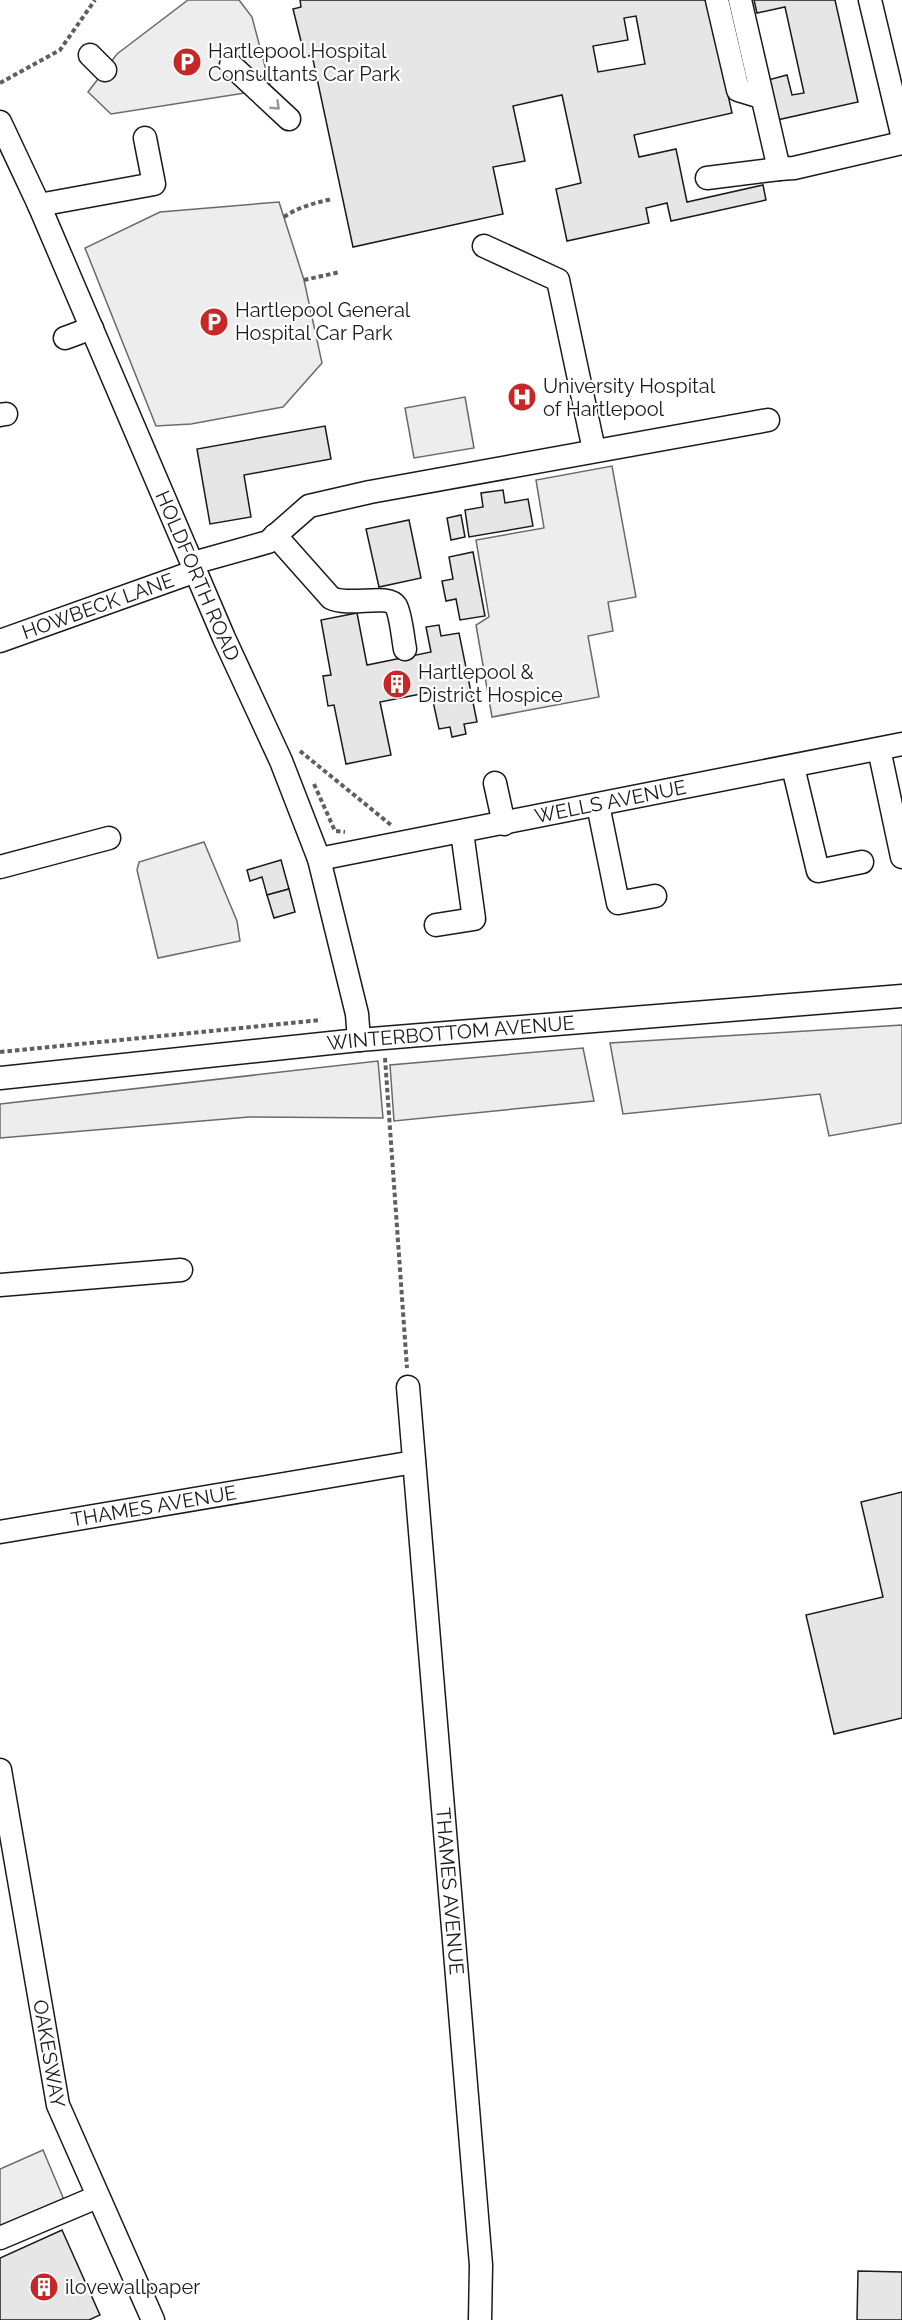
<svg xmlns="http://www.w3.org/2000/svg" width="902" height="2320" font-family="Raleway,sans-serif">
<style>
.built{fill:#ededed;stroke:#6a6a6a;stroke-width:1.5}
.building{fill:#e6e6e6;stroke:#1a1a1a;stroke-width:1.5;fill-rule:evenodd}
.lines{fill:none;stroke-linecap:round;stroke-linejoin:round}
.minor-casing{stroke:#1a1a1a;stroke-width:25}
.path{stroke:#5f5f5f;stroke-width:4;stroke-dasharray:4.5 3;stroke-linecap:butt}
.minor{stroke:#fff;stroke-width:22}
.oneway{stroke:#989898}
.labels{text-anchor:middle;stroke-width:4.5;stroke-linejoin:round;paint-order:stroke}
.poi-label{font-size:20px;fill:#1a1a1a;stroke:#fff;text-anchor:start}
.street-label{font-size:20px;fill:#1a1a1a;stroke:#fff}
</style>
<rect width="100%" height="100%" fill="#fff"/>
<!-- built -->
<g class="built">
<polygon points="188,0 239,0 252,17 271,89 111,114 88,92 117,54"/>
<polygon points="279,202 304,280 322,363 283,407 191,424 156,426 85,248 160,212"/>
<polygon points="465,397 474,448 414,458 405,408"/>
<polygon points="612,466 636,597 608,602 613,631 588,636 599,697 492,717 476,625 489,617 476,540 544,528 536,480"/>
<polygon points="204,842 237,921 240,941 158,958 137,870 139,862"/>
<polygon points="902,1025 902,1123 829,1136 820,1094 623,1114 610,1043"/>
<polygon points="583,1048 594,1101 394,1121 390,1065"/>
<polygon points="378,1061 383,1118 249,1117 0,1138 0,1104"/>
<polygon points="43,2150 70,2214 0,2245 0,2169"/>
</g>
<!-- building -->
<g class="building">
<path d="M300 0H707L732 113 634 135 639 157 676 149 687 202 763 185 766 200 671 221 667 203 646 208 649 223 567 241 556 189 581 183 562 95 513 106 525 161 493 167 503 214 353 247 312 55 305 57 293 9 301 7ZM636 16 645 64 598 72 593 46 628 40 624 18Z"/>
<polygon points="754,0 835,0 858,102 777,120 768,80 787,75 792,95 804,93 785,7 757,13"/>
<polygon points="325,426 331,459 244,475 251,517 210,524 197,449"/>
<polygon points="503,490 505,503 528,499 533,526 469,537 465,510 483,507 481,493"/>
<polygon points="461,515 465,537 451,540 447,518"/>
<polygon points="409,520 421,578 379,587 366,529"/>
<polygon points="473,552 485,616 460,620 456,599 446,601 442,581 453,579 449,557"/>
<polygon points="357,613 367,665 431,652 426,627 439,625 441,636 459,633 477,722 464,724 466,734 452,737 450,727 439,729 431,692 380,702 391,755 346,764 334,705 328,706 323,676 331,675 321,620"/>
<polygon points="281,860 289,889 267,895 262,877 250,881 247,870"/>
<polygon points="289,889 295,912 274,918 267,895"/>
<polygon points="902,1492 902,1718 834,1734 806,1615 883,1597 861,1502"/>
<polygon points="62,2230 100,2315 89,2320 0,2320 0,2258"/>
<polygon points="858,2271 902,2272 902,2320 857,2320"/>
</g>
<g class="lines">
<!-- minor casing -->
<g class="minor-casing">
<g id="minor">
<polyline points="717,0 738,90 761,97"/>
<polyline points="740,0 779,169 794,168 902,143"/>
<polyline points="870,0 902,134"/>
<polyline points="90,55 105,70"/>
<polyline points="231,65 289,119"/>
<path id="s1" d="M0 122 39 205 224 638 281 761 319 859 357 1014 359 1040"/>
<polyline points="707,178 779,169"/>
<polyline points="39,205 154,184 145,138"/>
<polyline points="484,246 558,280 594,450"/>
<polyline points="65,338 92,328"/>
<polyline points="0,415 6,414"/>
<path d="M275 535 331 598C350 607 388 593 396 606 401 615 403 639 405 649"/>
<polyline points="193,563 268,542 309,506 370,492 768,420"/>
<path id="s2" d="M0 641 196 571"/>
<polyline points="879,749 902,857"/>
<polyline points="793,767 818,871 862,862"/>
<polyline points="495,783 504,824"/>
<polyline points="598,805 618,903 655,896"/>
<path id="s3" d="M319 859 902 744"/>
<polyline points="0,867 109,838"/>
<polyline points="436,925 474,919 462,832"/>
<path id="s4" d="M0 1078 359 1040 902 996"/>
<polyline points="0,1285 181,1270"/>
<path id="s5" d="M408 1387 481 2265 480 2320"/>
<path id="s6" d="M0 1532 414 1462"/>
<path id="s7" d="M0 1770 58 2105 153 2320"/>
<polyline points="0,2238 97,2197"/>
</g>
</g>
<!-- path -->
<g class="path">
<polyline points="0,83 60,50 95,0"/>
<path d="M284 217C298 207 315 203 332 199"/>
<polyline points="304,280 340,272"/>
<polyline points="300,751 391,825"/>
<polyline points="314,784 335,831 345,832"/>
<polyline points="0,1052 321,1020"/>
<polyline points="385,1058 407,1368"/>
</g>
<!-- minor -->
<use href="#minor" class="minor"/>
</g>
<!-- one-way arrows -->
<defs><path id="oneway-chevron" d="M-2-3.5L2.5 0L-2 3.5" fill="none" stroke-width="1.6" stroke-linecap="round" stroke-linejoin="round" transform="scale(1.5)"/></defs>
<use class="oneway" href="#oneway-chevron" transform="translate(276 106) rotate(43)"/>
<!-- icons -->
<defs>
<g id="parking-disc" transform="scale(1.5)"><circle r="9.5" fill="#c62828" stroke="#fff"/><path d="M-3.5-5.5H1a3.5 3.5 0 0 1 0 7H-1V5.5H-3.5ZM-1-3.4V-.6H.8a1.4 1.4 0 0 0 0-2.8Z" fill="#fff"/></g>
<g id="hospital-disc" transform="scale(1.5)"><circle r="9.5" fill="#c62828" stroke="#fff"/><path d="M-5-5h3v3.5h4V-5h3V5h-3V1.5h-4V5h-3Z" fill="#fff"/></g>
<g id="building-disc" transform="scale(1.5)"><circle r="9.5" fill="#c62828" stroke="#fff"/><path d="M-4-6H4V6H1V3H-1V6H-4ZM-2.5-4.3h1.7v1.8h-1.7ZM.8-4.3h1.7v1.8H.8ZM-2.5-1h1.7V.8h-1.7ZM.8-1h1.7V.8H.8Z" fill="#fff"/></g>
</defs>
<g fill-rule="evenodd">
<use href="#parking-disc" x="187" y="62"/>
<use href="#parking-disc" x="214" y="322"/>
<use href="#hospital-disc" x="522" y="397"/>
<use href="#building-disc" x="397" y="684"/>
<use href="#building-disc" x="44" y="2287"/>
</g>
<g class="labels">
<!-- poi labels -->
<g class="poi-label">
<text x="208" y="58">Hartlepool Hospital<tspan x="208" dy="23">Consultants Car Park</tspan></text>
<text x="235" y="317">Hartlepool General<tspan x="235" dy="23">Hospital Car Park</tspan></text>
<text x="543" y="393">University Hospital<tspan x="543" dy="23">of Hartlepool</tspan></text>
<text x="418" y="679">Hartlepool &amp;<tspan x="418" dy="23">District Hospice</tspan></text>
<text x="65" y="2294">ilovewallpaper</text>
</g>
<!-- street labels -->
<g class="street-label">
<text dy="7" stroke="none"><textPath href="#s1" startOffset="495">HOLDFORTH ROAD</textPath></text>
<text dy="7" stroke="none"><textPath href="#s2" startOffset="104">HOWBECK LANE</textPath></text>
<text dy="7" stroke="none"><textPath href="#s3" startOffset="297">WELLS AVENUE</textPath></text>
<text dy="7" stroke="none"><textPath href="#s4" startOffset="453">WINTERBOTTOM AVENUE</textPath></text>
<text dy="7" stroke="none"><textPath href="#s6" startOffset="156">THAMES AVENUE</textPath></text>
<text dy="7" stroke="none"><textPath href="#s5" startOffset="506">THAMES AVENUE</textPath></text>
<text dy="7" stroke="none"><textPath href="#s7" startOffset="288">OAKESWAY</textPath></text>
</g>
</g>
</svg>
